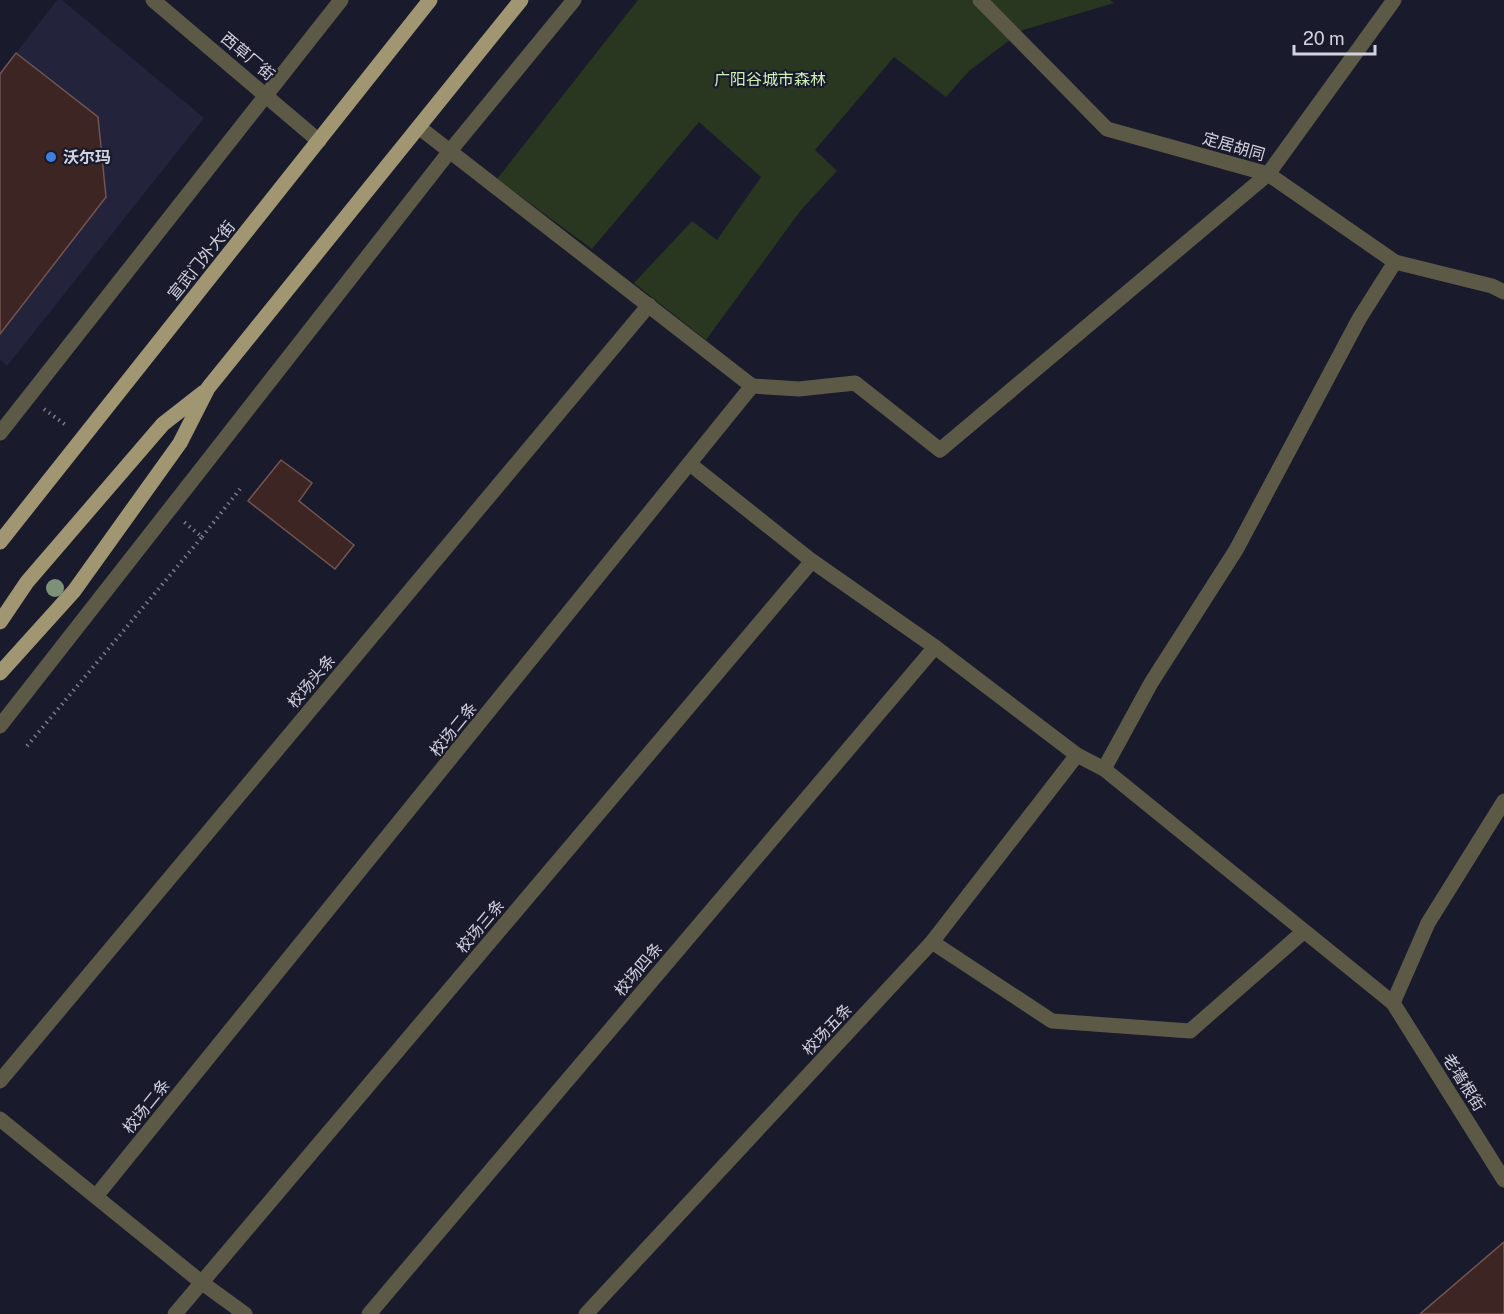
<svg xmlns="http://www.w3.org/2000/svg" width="1504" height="1314" font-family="'Public Sans','Noto Sans SC',sans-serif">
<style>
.built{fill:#23233b}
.green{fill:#293620}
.building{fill:#3d2523;stroke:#715552;stroke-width:1.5}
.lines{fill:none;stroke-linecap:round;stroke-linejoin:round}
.path{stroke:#7b7b8c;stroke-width:4;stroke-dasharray:1.5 4.5;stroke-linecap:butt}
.service{stroke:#5d5947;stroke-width:15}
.minor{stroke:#5d5947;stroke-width:15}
.primary{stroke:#a09671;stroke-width:15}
.tree{fill:#7c9177}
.shop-dot{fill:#3f7fe0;stroke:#1a1a2d;stroke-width:2}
.labels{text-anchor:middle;stroke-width:4.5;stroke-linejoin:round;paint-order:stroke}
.street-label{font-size:16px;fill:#d2d2e0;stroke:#1a1a2d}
.park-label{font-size:16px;fill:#ccf2b3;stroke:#1a1a2d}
.poi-label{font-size:16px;font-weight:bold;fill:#d2d2e0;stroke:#1a1a2d;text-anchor:start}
</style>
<rect width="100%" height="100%" fill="#1a1a2d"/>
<!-- built -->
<polygon class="built" points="57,0 62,0 204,118 7,366 0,360 0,74"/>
<!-- green -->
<polygon class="green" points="638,0 1110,0 1114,3 1023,30 969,71 946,97 894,57 815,150 837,171 801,210 706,340 634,283 692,221 717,240 761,177 699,122 592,249 497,179"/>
<!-- building -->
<g class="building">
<polygon points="16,53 98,117 106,197 0,334 0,74"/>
<polygon points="281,460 312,483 299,501 354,545 335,569 248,501"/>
<polygon points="1504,1242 1504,1314 1420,1314"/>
</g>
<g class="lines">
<!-- path -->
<g class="path">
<polyline points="44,409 67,426"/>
<polyline points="202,537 240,489"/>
<polyline points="27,746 202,537 184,522"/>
</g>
<!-- service -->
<g class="service">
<polyline points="980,0 1107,129 1268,174 1395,262 1492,286 1504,292"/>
<polyline points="752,386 799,389 855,383 940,450 1268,174 1394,0"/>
<polyline points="690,464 812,561 935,647 1077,755 1104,769 1393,1003 1428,923 1504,801"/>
<polyline points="1104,769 1151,683 1236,550 1359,319 1395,262"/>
<polyline points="932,942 1052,1021 1190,1031 1303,932"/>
<polyline points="1393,1003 1504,1180"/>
<polyline points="0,1081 649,305"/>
<polyline points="0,1119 201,1282 245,1314"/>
<polyline points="97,1195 752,386 420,128"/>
<polyline points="175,1314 812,561"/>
<polyline points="369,1314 935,647"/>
<polyline points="586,1314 932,942 1077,755"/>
</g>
<!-- minor -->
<g class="minor">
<polyline points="153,0 319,141"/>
<polyline points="0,433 341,0"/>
<polyline points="0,726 450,151 574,0"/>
</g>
<!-- primary -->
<g class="primary">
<polyline points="0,542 430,0"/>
<polyline points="0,622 27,582 163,424 204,392"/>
<polyline points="0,673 74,591 180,443 208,388 521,0"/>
</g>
</g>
<!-- trees -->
<circle class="tree" cx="55" cy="588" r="9"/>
<!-- markers -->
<circle class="shop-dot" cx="51" cy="157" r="6"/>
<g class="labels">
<!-- street labels -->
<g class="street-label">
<text transform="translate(248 56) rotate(40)" y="6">西草厂街</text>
<text transform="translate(1234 146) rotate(16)" y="6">定居胡同</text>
<text transform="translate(201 260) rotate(-51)" y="6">宣武门外大街</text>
<text transform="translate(311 681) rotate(-50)" y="6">校场头条</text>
<text transform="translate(453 729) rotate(-51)" y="6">校场二条</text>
<text transform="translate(480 926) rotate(-50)" y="6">校场三条</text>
<text transform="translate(638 969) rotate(-50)" y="6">校场四条</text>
<text transform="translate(827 1029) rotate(-47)" y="6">校场五条</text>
<text transform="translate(1464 1082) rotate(58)" y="6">老墙根街</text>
<text transform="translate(146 1106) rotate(-51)" y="6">校场二条</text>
</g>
<!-- park labels -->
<g class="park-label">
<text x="770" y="85">广阳谷城市森林</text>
</g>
<!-- poi labels -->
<g class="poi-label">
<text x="63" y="163">沃尔玛</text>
</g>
</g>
<!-- scale -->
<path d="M1294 45v9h81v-9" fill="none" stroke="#d2d2e0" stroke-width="3"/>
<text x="1303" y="45" font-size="18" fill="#d2d2e0" stroke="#1a1a2d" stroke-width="4.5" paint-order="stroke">20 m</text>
</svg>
